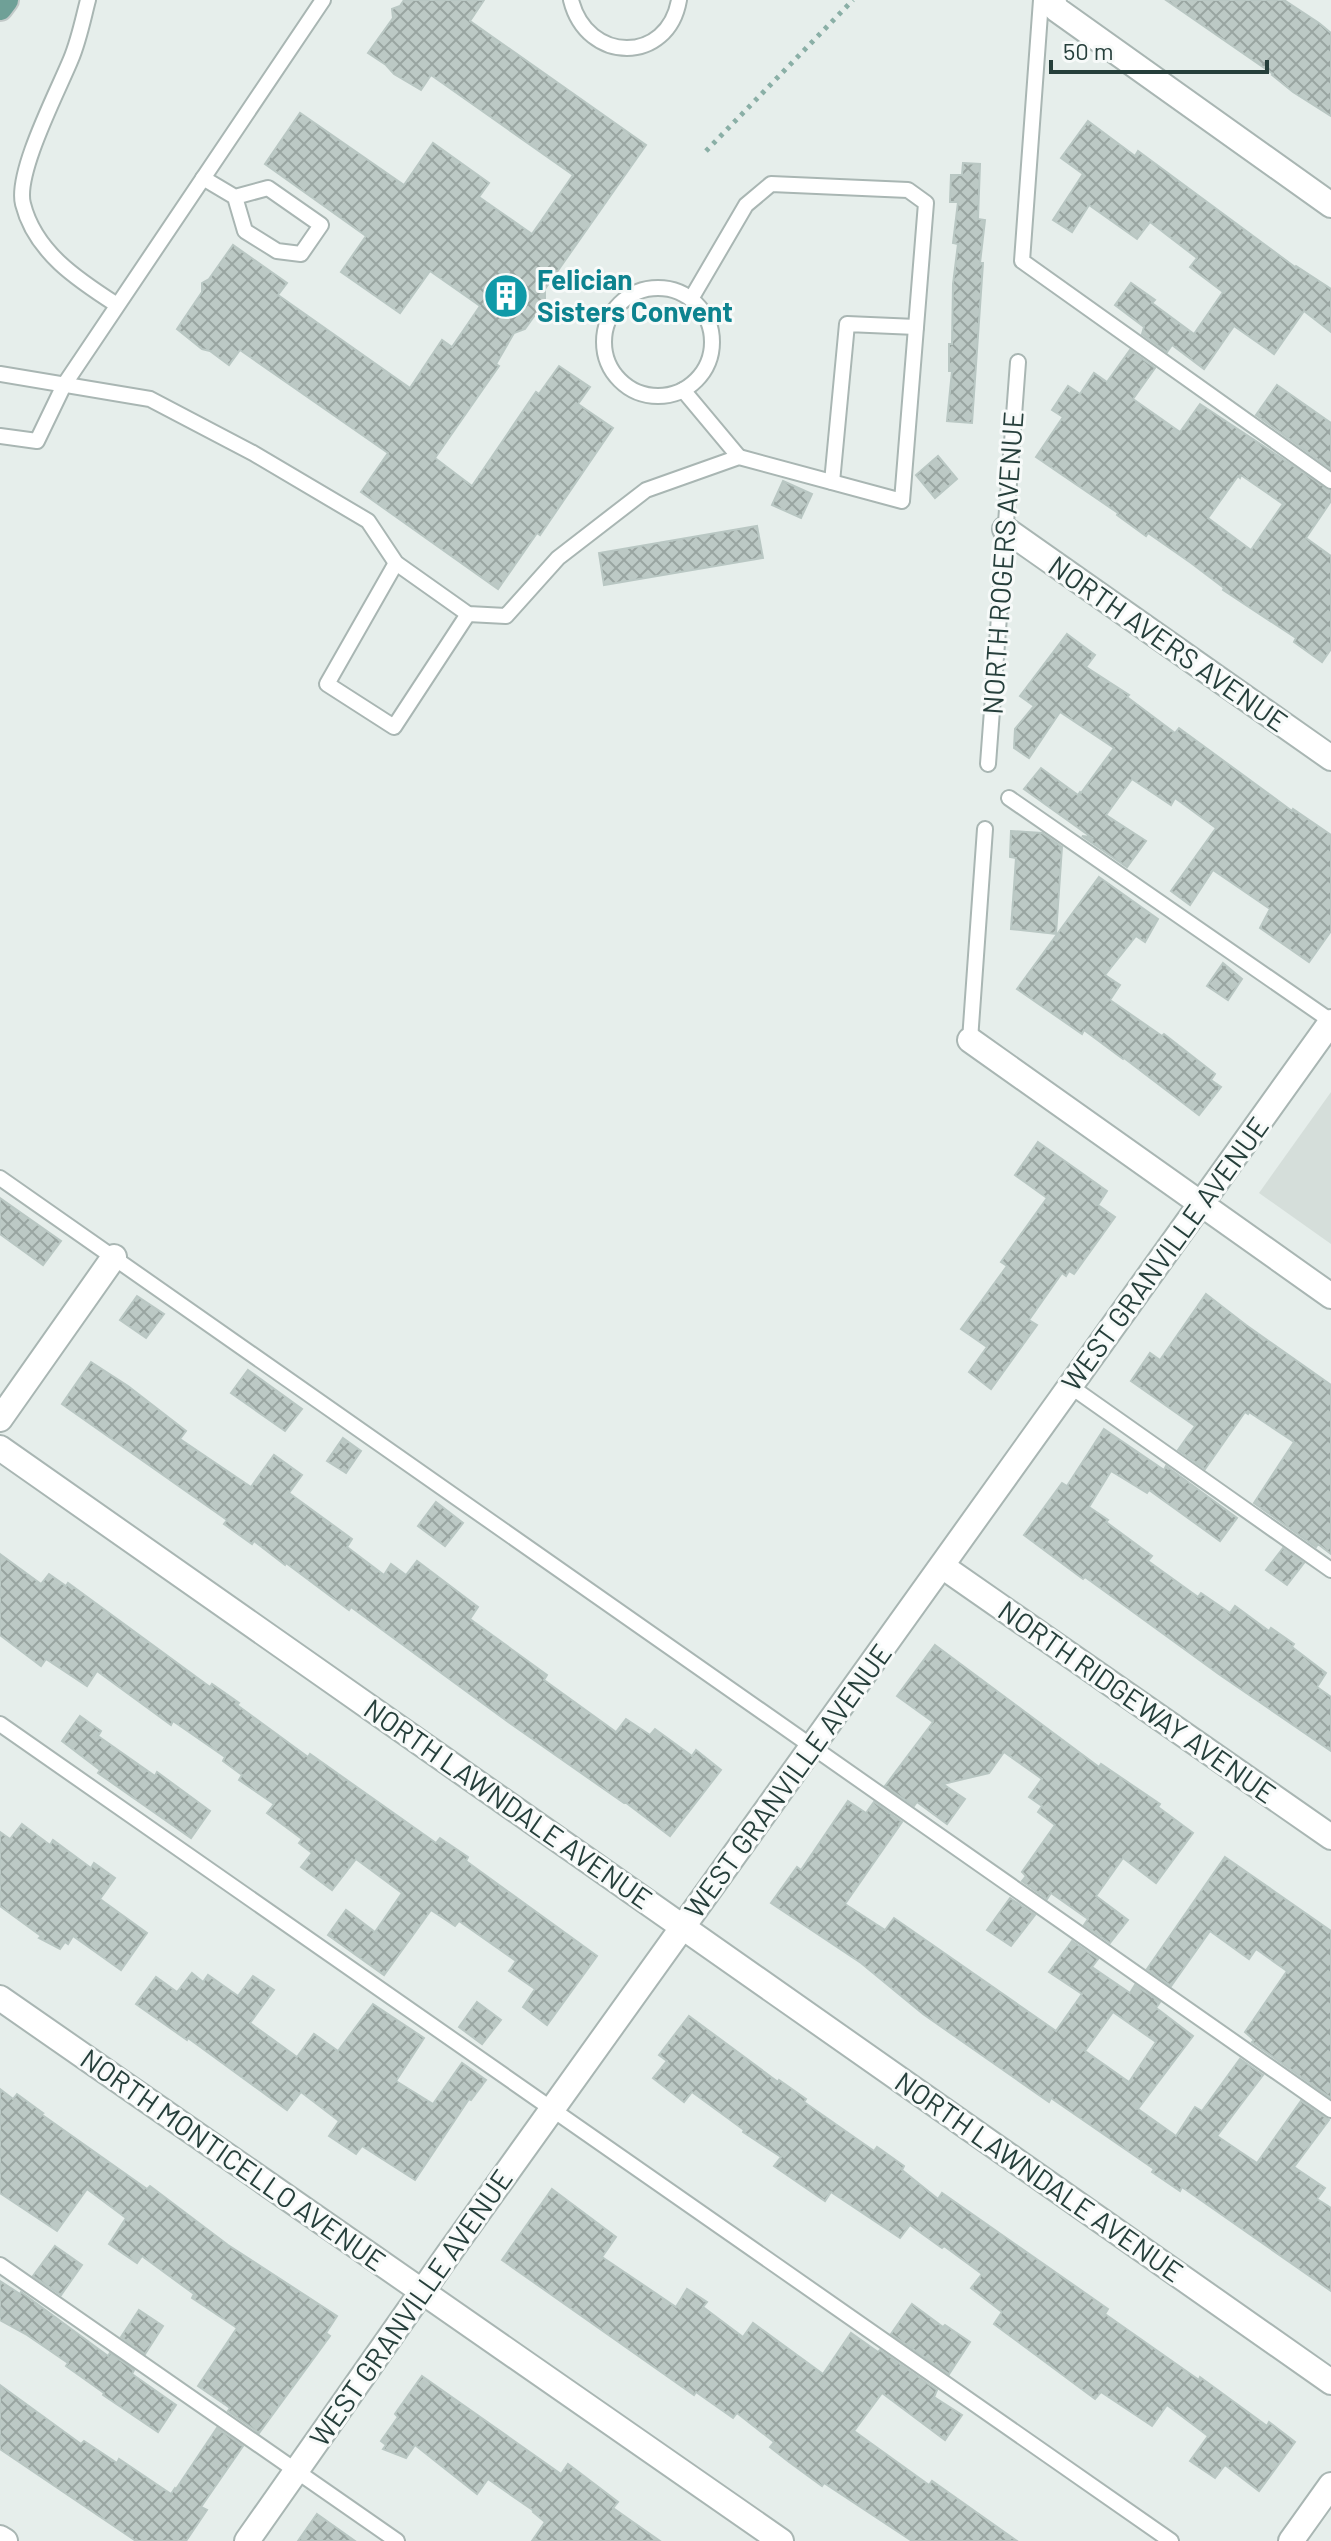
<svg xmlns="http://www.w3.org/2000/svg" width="1331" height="2541" font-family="Barlow,sans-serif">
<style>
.built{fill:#d5deda}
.building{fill:url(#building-cross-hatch);stroke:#b9c7c3;stroke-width:2;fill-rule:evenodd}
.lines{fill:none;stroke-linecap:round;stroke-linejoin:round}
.lane-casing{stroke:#a9b6b3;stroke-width:18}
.street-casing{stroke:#a9b6b3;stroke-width:28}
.primary-casing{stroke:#c2c9c8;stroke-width:28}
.path{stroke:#8aafa6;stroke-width:5;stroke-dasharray:4 6;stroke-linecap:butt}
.lane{stroke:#fff;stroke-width:14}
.street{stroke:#fff;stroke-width:24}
.primary{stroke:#6fa097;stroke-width:24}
.labels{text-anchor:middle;stroke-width:6;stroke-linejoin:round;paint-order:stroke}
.culture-label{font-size:28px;font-weight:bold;fill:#0d838f;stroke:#f7faf9;text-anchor:start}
.street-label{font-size:28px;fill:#263f3b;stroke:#f7faf9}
</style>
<defs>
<pattern id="building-cross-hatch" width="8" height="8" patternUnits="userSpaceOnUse" patternTransform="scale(2)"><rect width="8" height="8" fill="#bcc9c5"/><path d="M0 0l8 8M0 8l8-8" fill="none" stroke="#99a5a1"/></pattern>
</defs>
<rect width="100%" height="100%" fill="#e6eeeb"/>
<!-- built -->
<polygon class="built" points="1331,1092 1331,1244 1259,1193"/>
<!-- building -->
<g class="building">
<polygon points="404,0 484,0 470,21 646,145 545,289 545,301 525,329 514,333 496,364 499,366 435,458 472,486 536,392 539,394 559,366 590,387 578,404 613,428 540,535 537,533 498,589 361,492 388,453 240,350 229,365 210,351 202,349 177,329 202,292 202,283 209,279 233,245 287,283 278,295 410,388 442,340 452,347 480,306 430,271 400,313 341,272 366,236 265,164 300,113 404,185 433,143 489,183 479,197 532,234 573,175 431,75 421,90 394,74 386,65 368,53 393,18 392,9 400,6"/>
<polygon points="1166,0 1284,0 1319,23 1331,33 1331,116 1293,92 1272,75 1273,74"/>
<polygon points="1088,121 1135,156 1138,151 1295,267 1296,266 1331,289 1331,332 1304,311 1274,354 1234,326 1204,369 1172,345 1167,352 1142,334 1144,327 1115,305 1131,283 1155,300 1152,303 1194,334 1223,292 1190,267 1197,258 1150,222 1137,239 1089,205 1072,232 1053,220 1083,174 1061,158"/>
<polygon points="963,163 980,164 978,219 985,220 980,263 983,263 972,423 947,421 952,371 949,371 949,344 952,344 953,284 958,244 953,243 958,202 950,202 951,175 962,175"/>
<path d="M1130 350 1155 368 1133 399 1180 432 1200 404 1331 491V501L1306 538 1331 556V649L1322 662 1294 642 1296 638 1223 590 1224 588 1191 563 1148 533 1146 536 1117 515 1118 513 1036 457 1063 417 1052 410 1068 386 1080 394 1094 373 1107 382ZM1241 475 1283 504 1251 550 1208 518 1238 476 1240 478Z"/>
<polygon points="1277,385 1331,423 1331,469 1256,415"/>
<polygon points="938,456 957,479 935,498 916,475"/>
<polygon points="783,481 812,494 801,518 772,505"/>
<polygon points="757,526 763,558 604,585 599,553"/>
<polygon points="1067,634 1095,655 1086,667 1129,695 1127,697 1175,733 1179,728 1292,811 1293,809 1331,835 1331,931 1309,962 1260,928 1270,909 1213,870 1190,905 1171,891 1216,828 1175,798 1171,805 1132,779 1106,815 1146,841 1127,867 1082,836 1091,837 1024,789 1041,768 1078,795 1080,792 1081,793 1114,748 1060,712 1029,758 1014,748 1015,729 1034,706 1020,696"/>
<polygon points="1011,831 1042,833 1062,847 1056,934 1011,929 1016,858 1010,857"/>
<polygon points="1099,877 1158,919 1145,942 1136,936 1105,975 1120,985 1110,1000 1162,1036 1164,1034 1215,1074 1211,1080 1221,1087 1199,1115 1124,1058 1123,1059 1084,1030 1082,1034 1017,989"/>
<polygon points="1223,963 1242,979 1228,1000 1207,986"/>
<polygon points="1038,1142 1107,1191 1098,1205 1115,1217 1074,1274 1069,1271 1066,1276 1062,1273 1029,1320 1037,1325 991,1389 969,1372 987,1347 961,1329 1007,1266 1001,1262 1047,1198 1015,1175"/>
<polygon points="0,1198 61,1241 43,1265 0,1234"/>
<polygon points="1206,1294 1246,1325 1331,1385 1331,1554 1318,1544 1316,1547 1254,1503 1294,1442 1249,1412 1248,1414 1245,1412 1205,1469 1178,1450 1195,1426 1131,1381 1150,1353 1160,1360"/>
<polygon points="137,1296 164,1314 146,1338 120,1320"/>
<polygon points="91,1362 128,1386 186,1431 180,1439 251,1487 274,1455 302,1475 289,1493 352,1539 347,1547 384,1575 391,1564 406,1575 417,1561 478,1607 470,1619 547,1675 544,1680 616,1732 626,1719 650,1735 655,1729 692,1756 696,1750 721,1770 670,1836 625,1802 624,1803 511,1724 351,1607 349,1610 286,1563 285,1565 254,1541 252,1544 224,1524 227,1520 62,1404"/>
<polygon points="248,1370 302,1409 285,1431 231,1393"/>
<polygon points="1104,1429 1164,1470 1166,1466 1237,1518 1220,1541 1149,1490 1147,1493 1111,1471 1089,1507 1108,1520 1106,1522 1152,1556 1148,1561 1198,1597 1201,1593 1230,1613 1235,1606 1269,1631 1271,1628 1294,1644 1292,1647 1326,1673 1317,1687 1331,1697 1331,1751 1220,1675 1085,1577 1083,1579 1024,1535 1062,1483 1067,1486"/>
<polygon points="343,1438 361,1451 346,1473 327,1461"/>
<polygon points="436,1502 463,1523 445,1546 418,1526"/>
<polygon points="1283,1548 1304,1563 1287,1585 1266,1570"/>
<polygon points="0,1554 41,1584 49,1574 66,1586 68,1583 210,1687 212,1684 239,1703 237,1705 308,1757 310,1754 436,1843 440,1838 468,1857 466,1861 597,1956 547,2025 523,2007 535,1989 509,1971 516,1961 459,1921 455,1926 431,1910 384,1975 328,1935 346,1910 375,1932 402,1893 356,1859 332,1890 301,1867 312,1853 299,1843 302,1839 267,1813 274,1804 239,1780 242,1775 223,1761 225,1757 173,1721 171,1725 97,1671 87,1686 46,1659 41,1666 0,1635"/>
<polygon points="935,1645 1099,1767 1101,1764 1160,1804 1158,1807 1193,1833 1156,1883 1123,1858 1096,1896 1128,1920 1110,1943 1084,1925 1088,1919 1051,1893 1047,1899 1022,1881 1026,1876 1022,1872 1055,1825 1038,1812 1042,1806 1029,1797 1042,1779 1004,1752 989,1773 943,1784 965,1799 947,1824 917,1802 914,1806 885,1786 933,1722 897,1696"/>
<polygon points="80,1716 101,1731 98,1736 155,1776 157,1772 210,1811 191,1838 98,1773 100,1770 62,1741"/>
<path d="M848 1801 866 1813 874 1802 902 1822 845 1904 885 1930 894 1918 1056 2031 1082 1994 1049 1972 1072 1941 1098 1959 1092 1967 1130 1993 1135 1985 1160 2002 1156 2008 1159 2010 1193 2036 1138 2109 1176 2136 1195 2107 1202 2111 1240 2059 1263 2075 1217 2136 1257 2163 1301 2101 1329 2120 1294 2167 1325 2188 1317 2199 1331 2208V2291L1182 2187 1180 2191 1152 2172 1154 2169 1051 2098 1049 2102 923 2014 861 1963 771 1903 797 1867 801 1870ZM1113 2012 1156 2042 1129 2082 1085 2051Z"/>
<polygon points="22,1824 50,1845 53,1840 91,1868 94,1863 115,1878 100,1899 147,1933 121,1970 73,1936 68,1944 65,1942 60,1949 39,1938 41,1936 0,1906 0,1832 10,1839"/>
<polygon points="1225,1857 1331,1931 1331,2098 1252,2042 1254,2040 1245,2032 1287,1971 1256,1949 1249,1959 1210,1931 1171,1986 1147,1969"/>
<polygon points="1010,1898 1035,1915 1011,1946 987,1930"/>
<polygon points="192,1973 203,1982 208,1975 238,1996 253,1976 274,1990 250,2023 297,2057 314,2034 338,2051 373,2004 424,2038 396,2081 433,2104 462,2063 486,2080 471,2100 469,2099 415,2180 362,2146 356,2154 329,2136 339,2121 301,2092 287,2110 188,2038 187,2040 136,2004 156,1977 177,1992"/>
<polygon points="477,2002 501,2020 482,2044 459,2027"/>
<polygon points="689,2016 778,2082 779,2080 806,2099 804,2102 874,2151 877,2147 904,2166 902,2170 938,2199 942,2193 1108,2309 1105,2314 1199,2380 1200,2377 1267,2426 1269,2422 1295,2442 1259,2491 1225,2465 1215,2478 1190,2461 1208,2436 1167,2405 1152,2426 1101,2392 1095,2399 994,2324 1002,2312 971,2288 982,2274 944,2246 942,2248 910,2225 900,2238 831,2192 825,2201 774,2166 781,2157 743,2132 744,2130 692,2092 684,2102 653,2078 667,2061 659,2055"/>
<polygon points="0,2089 13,2099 17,2094 43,2113 41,2114 147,2189 150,2186 228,2245 337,2316 326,2333 330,2336 259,2433 228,2411 230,2408 198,2386 237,2328 192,2298 194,2294 142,2256 137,2263 109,2244 126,2218 87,2189 57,2231 0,2193"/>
<polygon points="552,2189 616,2237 602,2257 676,2307 687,2289 707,2302 703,2307 743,2337 753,2323 823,2374 851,2333 878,2352 880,2350 937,2390 934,2397 962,2415 945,2440 882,2393 854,2431 929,2485 932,2481 1017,2541 912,2541 824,2483 822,2486 789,2462 770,2447 774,2442 737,2413 733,2418 696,2392 694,2395 502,2260"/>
<polygon points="55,2246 82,2265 61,2295 33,2276"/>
<polygon points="0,2281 20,2294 21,2292 108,2356 110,2353 134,2370 132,2374 176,2405 158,2432 103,2395 104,2393 66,2366 68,2363 27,2335 0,2320"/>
<polygon points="912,2304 943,2327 945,2325 970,2342 949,2374 891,2334"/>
<polygon points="139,2310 163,2326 145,2354 121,2337"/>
<polygon points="422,2376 561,2474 568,2464 618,2502 613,2508 660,2541 532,2541 545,2522 533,2512 534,2511 488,2479 477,2494 415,2445 406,2458 383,2449 386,2445 381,2441 398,2417 395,2414"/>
<polygon points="0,2385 81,2444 84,2441 117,2463 119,2459 171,2494 175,2488 176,2489 217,2428 243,2446 201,2507 207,2510 186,2541 136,2541 0,2449"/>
<polygon points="317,2514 355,2541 298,2541"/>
</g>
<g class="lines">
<!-- lane casing -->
<g class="lane-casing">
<g id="lane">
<path d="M88 0C83 19 79 40 71 59 58 91 15 173 23 204 35 252 78 280 117 305"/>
<path d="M571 0C587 64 668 64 679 0"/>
<polyline points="1041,0 1022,261 1331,481"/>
<polyline points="203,178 235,197 268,188 321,225 301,254 277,251 245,231 235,197"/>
<circle cx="658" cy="342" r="54"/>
<polyline points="0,374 150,399 253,453 368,521 396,563 468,614 506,616 558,558 646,490 739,457 902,501 926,203 908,190 771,184 746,205 691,299"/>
<polyline points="683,390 739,457"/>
<polyline points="0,436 37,441 64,385 323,0"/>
<polyline points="832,482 847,324 916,327"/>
<polyline points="396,563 327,684 394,727 468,614"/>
<polyline points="988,764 1018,362"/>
<polyline points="1009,798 1331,1021"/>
<polyline points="970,1040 985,829"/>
<polyline points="0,1178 1331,2110"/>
<polyline points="1070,1386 1331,1570"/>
<polyline points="0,1724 1171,2541"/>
<polyline points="0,2265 397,2541"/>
</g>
</g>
<!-- street casing -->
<g class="street-casing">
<g id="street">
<polyline points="1053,0 1056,9 1331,205"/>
<polyline points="1005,529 1331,758"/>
<polyline points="970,1040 1331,1296"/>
<polyline points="0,1419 114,1257"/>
<polyline points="0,1448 1331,2382"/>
<polyline points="942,1566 1331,1837"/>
<polyline points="0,1998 781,2541"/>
<polyline points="0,2538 5,2541"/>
<polyline points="247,2541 447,2256 1331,1022"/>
<polyline points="1291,2541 1331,2485"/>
</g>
</g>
<!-- primary casing -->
<g class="primary-casing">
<polyline id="primary" points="0,8 6,0"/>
</g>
<!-- path -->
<polyline class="path" points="706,151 853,0"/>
<!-- lane -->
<use href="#lane" class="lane"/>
<!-- street -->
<use href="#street" class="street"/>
<!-- primary -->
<use href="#primary" class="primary"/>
</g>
<!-- icons -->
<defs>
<g id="building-disc" transform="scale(2.3)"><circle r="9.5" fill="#0f9aa8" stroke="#f7faf9"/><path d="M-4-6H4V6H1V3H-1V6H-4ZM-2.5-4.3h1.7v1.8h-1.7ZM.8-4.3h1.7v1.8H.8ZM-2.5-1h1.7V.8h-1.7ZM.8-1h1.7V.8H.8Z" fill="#fff"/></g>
</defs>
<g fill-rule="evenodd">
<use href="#building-disc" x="506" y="296"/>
</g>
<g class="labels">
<!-- culture labels -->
<g class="culture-label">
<text x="537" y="290">Felician<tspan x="537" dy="32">Sisters Convent</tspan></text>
</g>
<!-- street labels -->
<g class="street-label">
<text transform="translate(1003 563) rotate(-86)" y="10">NORTH ROGERS AVENUE</text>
<text transform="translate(1168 644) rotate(35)" y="10">NORTH AVERS AVENUE</text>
<text transform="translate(1165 1254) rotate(-54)" y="10">WEST GRANVILLE AVENUE</text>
<text transform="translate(1137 1702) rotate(35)" y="10">NORTH RIDGEWAY AVENUE</text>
<text transform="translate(788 1781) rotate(-54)" y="10">WEST GRANVILLE AVENUE</text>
<text transform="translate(508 1804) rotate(35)" y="10">NORTH LAWNDALE AVENUE</text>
<text transform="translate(233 2160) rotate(35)" y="10">NORTH MONTICELLO AVENUE</text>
<text transform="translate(1039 2177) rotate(35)" y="10">NORTH LAWNDALE AVENUE</text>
<text transform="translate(411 2308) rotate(-55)" y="10">WEST GRANVILLE AVENUE</text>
</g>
</g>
<!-- scale -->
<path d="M1051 60v12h216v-12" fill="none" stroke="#263f3b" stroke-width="4"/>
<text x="1063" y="60" font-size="24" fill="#263f3b" stroke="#f7faf9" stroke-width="6" paint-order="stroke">50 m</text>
</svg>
